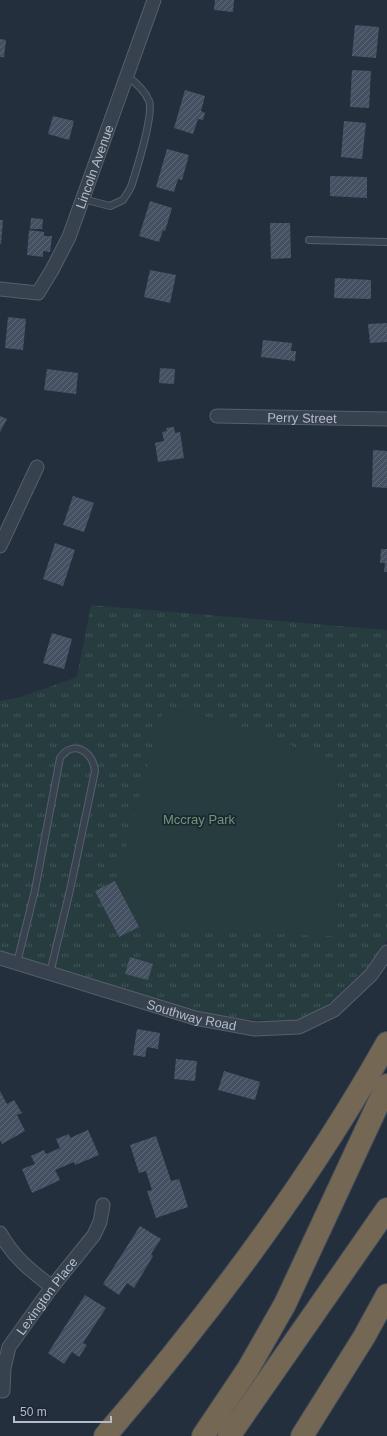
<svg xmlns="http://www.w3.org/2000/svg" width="387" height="1436" font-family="Helvetica,sans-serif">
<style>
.grass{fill:url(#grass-tufts)}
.garden{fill:#263c3f}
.building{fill:url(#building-hatch)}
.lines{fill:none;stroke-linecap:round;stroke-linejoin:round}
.lane-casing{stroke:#565f6c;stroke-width:8}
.street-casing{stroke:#565f6c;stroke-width:15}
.highway-casing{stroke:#434c59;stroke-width:24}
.lane{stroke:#38414e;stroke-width:6}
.street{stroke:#38414e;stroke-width:13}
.highway{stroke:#746855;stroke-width:22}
.labels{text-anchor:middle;stroke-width:3.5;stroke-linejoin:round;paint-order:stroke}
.street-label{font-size:13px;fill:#b4bcc9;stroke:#1d2633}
.park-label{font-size:13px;fill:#6b9a76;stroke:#1d2633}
</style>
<defs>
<pattern id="grass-tufts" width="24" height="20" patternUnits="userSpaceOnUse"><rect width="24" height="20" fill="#263c3f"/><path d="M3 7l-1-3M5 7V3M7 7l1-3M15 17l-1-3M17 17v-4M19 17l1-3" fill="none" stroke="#435659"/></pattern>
<pattern id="building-hatch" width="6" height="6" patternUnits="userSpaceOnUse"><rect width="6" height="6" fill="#455162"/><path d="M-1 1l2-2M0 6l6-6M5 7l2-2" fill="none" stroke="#5d6877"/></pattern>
</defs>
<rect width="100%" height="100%" fill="#242f3e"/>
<!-- grass -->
<polygon class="grass" points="91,605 387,630 387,940 354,986 302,1022 204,1017 0,955 0,701 21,697 77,677"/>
<!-- garden -->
<polygon class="garden" points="164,707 270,734 337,770 336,936 143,929 115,886"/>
<!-- building -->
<g class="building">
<polygon points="215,0 234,0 233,12 214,10"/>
<polygon points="355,25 379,27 376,58 352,56"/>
<polygon points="0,39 6,40 4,57 0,57"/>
<polygon points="352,70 371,71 369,108 350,107"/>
<polygon points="185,90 205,96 201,111 205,113 203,120 198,119 193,134 174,128"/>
<polygon points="53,116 74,121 69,140 48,134"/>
<polygon points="344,121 366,123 362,159 341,157"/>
<polygon points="167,149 189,155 182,180 178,179 174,192 156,187"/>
<polygon points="330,176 367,177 367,198 330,196"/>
<polygon points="150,201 172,208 165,231 163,230 159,242 139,236"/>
<polygon points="31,218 43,219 42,229 30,229"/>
<polygon points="0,220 3,220 1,244 0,244"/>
<polygon points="270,223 290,223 291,258 271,259"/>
<polygon points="29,230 44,232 44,236 52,236 50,252 43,251 43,257 27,255"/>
<polygon points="150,270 176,275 170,303 144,297"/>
<polygon points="335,278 371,280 371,299 334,298"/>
<polygon points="8,317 26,319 23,350 5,348"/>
<polygon points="387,323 387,342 370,343 368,324"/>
<polygon points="263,340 292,343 291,351 296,351 295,361 261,357"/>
<polygon points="160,368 175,369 174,384 159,383"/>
<polygon points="47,369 78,373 76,394 44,390"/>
<polygon points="0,416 7,419 0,432"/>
<polygon points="174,427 175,433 180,432 184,458 158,462 155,443 164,441 162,432 167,431 166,428"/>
<polygon points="373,450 387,451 387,488 372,487"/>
<polygon points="73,496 94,503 84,532 63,525"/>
<polygon points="55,543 75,550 63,586 43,579"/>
<polygon points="381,549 387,549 387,572 384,572 385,563 380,563"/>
<polygon points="52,633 72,639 64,669 43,663"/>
<polygon points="115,881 139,927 119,937 95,891"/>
<polygon points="130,957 153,964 148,980 125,974"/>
<polygon points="137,1029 160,1033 158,1049 147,1047 145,1057 133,1055"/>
<polygon points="176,1059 197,1061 195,1081 174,1079"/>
<polygon points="224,1071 260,1082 255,1100 218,1090"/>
<polygon points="0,1091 7,1104 14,1100 22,1113 17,1115 25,1131 2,1144 0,1140"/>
<polygon points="88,1130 99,1155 75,1165 74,1162 55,1170 60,1180 32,1193 22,1169 35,1164 31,1156 44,1150 46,1154 60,1148 56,1139 69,1134 70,1138"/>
<polygon points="156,1136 171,1181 179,1179 188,1207 156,1218 147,1191 152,1190 146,1171 139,1173 130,1145"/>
<polygon points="140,1226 161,1239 151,1254 153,1256 134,1288 127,1283 119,1295 103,1284"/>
<polygon points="85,1295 106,1308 83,1343 87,1345 79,1357 72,1352 64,1364 48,1353"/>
</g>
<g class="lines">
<!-- lane casing -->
<g class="lane-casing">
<g id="lane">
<path d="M83 199 110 206 123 200C126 195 130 190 132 184 137 168 154 115 149 101 145 90 135 82 127 76"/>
<polyline points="309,240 387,242"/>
<path d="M17 963 35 890 60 758C73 739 93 751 95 771L70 890 50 973"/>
</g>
</g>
<!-- street casing -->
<g class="street-casing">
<g id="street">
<path id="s1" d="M0 289 38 293 52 270 69 237 154 0"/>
<path id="s2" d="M217 416 387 419"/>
<polyline points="0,546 37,467"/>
<path id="s3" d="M0 958 195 1018 255 1029 299 1027 334 1010 371 975 387 952"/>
<path d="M0 1233C14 1258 30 1270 52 1287"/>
<path id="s4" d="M3 1391 4 1368 9 1347 52 1287 94 1235 100 1222 103 1205"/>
</g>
</g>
<!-- highway casing -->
<g class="highway-casing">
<g id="highway">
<path d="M105 1436C210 1314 308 1184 387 1043"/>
<polyline points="203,1436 248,1369 285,1304 387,1085"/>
<polyline points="229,1436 387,1209"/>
<polyline points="302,1436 364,1337 387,1295"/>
</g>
</g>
<!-- lane -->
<use href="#lane" class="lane"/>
<!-- street -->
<use href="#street" class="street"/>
<!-- highway -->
<use href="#highway" class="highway"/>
</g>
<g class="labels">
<!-- street labels -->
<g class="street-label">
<text dy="5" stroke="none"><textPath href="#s1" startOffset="177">Lincoln Avenue</textPath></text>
<text dy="5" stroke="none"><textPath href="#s2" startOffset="85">Perry Street</textPath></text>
<text dy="5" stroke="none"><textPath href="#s3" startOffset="200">Southway Road</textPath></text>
<text dy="5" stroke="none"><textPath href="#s4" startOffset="108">Lexington Place</textPath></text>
</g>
<!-- park labels -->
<g class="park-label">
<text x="199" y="824">Mccray Park</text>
</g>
</g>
<!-- scale -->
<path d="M14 1416v6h97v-6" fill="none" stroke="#b4bcc9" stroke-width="2"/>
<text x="20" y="1416" font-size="12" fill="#b4bcc9" stroke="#1d2633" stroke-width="3" paint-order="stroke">50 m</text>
</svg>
